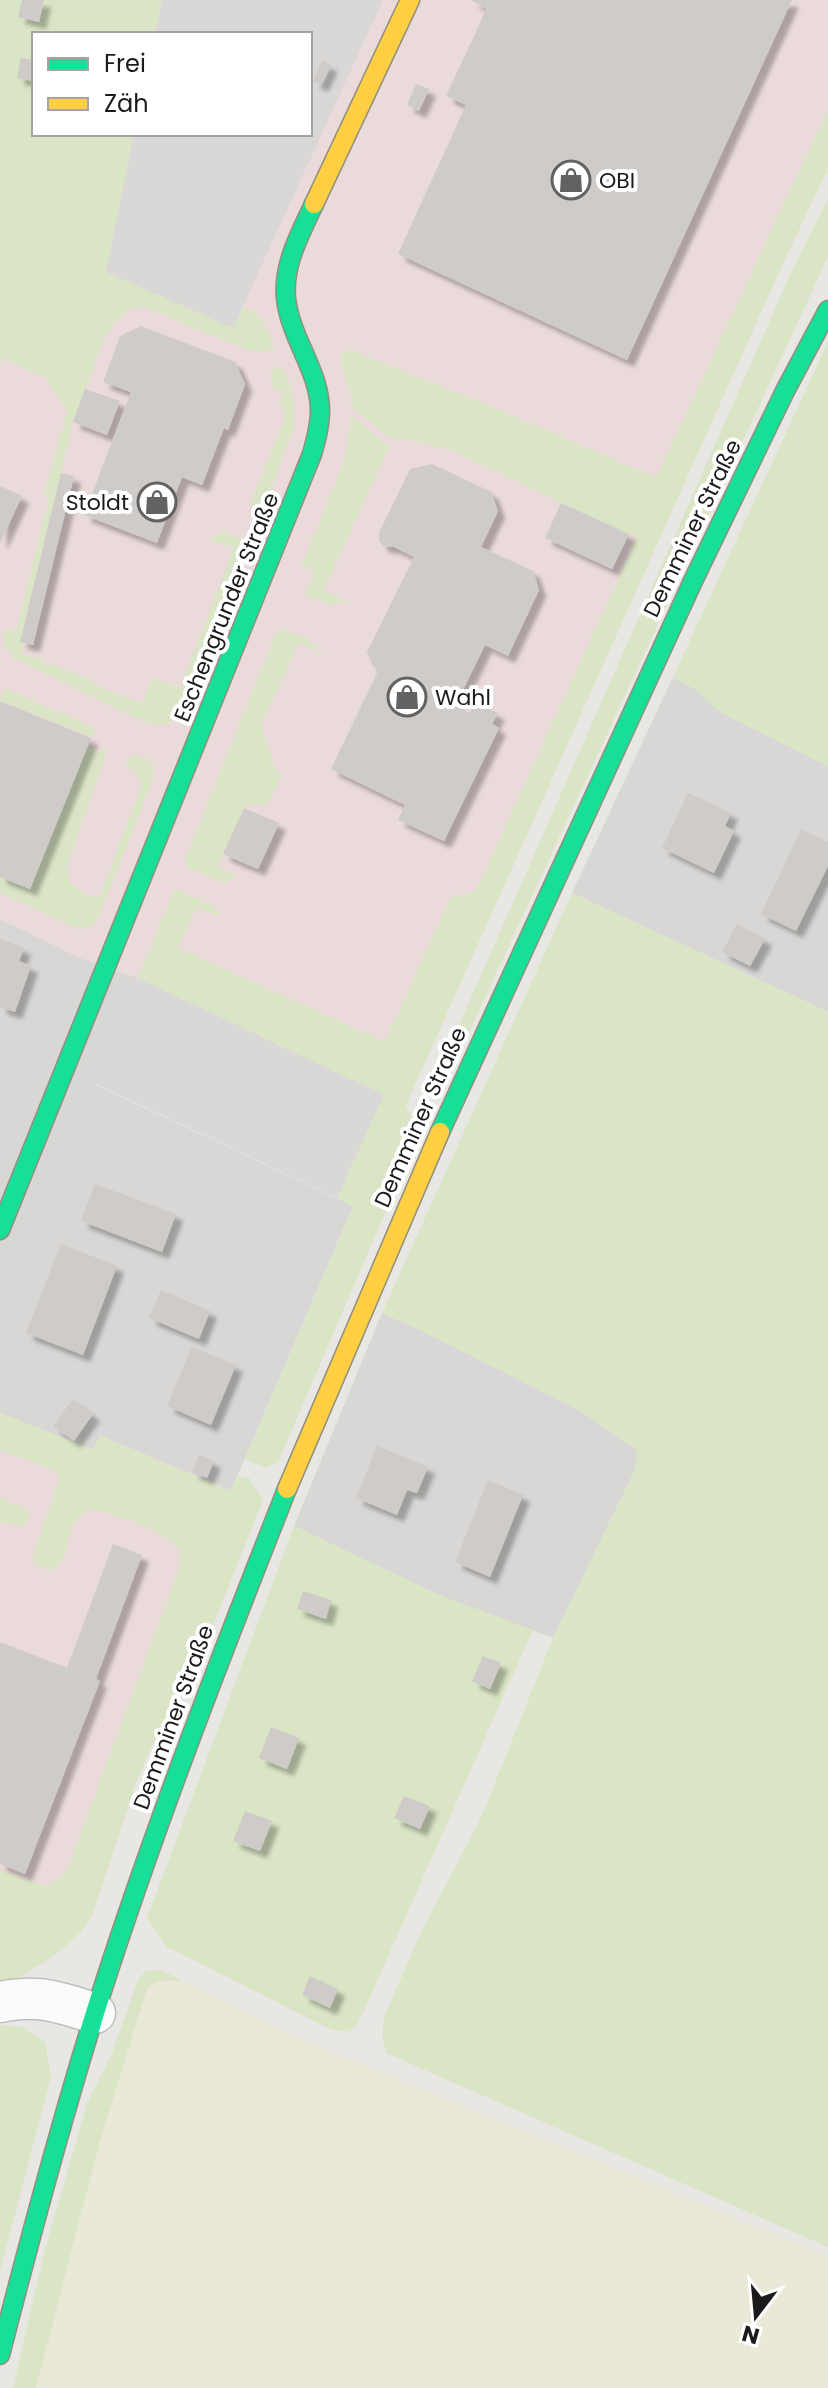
<svg xmlns="http://www.w3.org/2000/svg" width="828" height="2388" font-family="Poppins,sans-serif">
<style>
.residential{fill:#d8d7d5}
.commercial{fill:#ebdada}
.farmland{fill:#eae8d7}
.grass{fill:#d9e5c4}
.parking{fill:#d9d8d7}
.building{fill:#cecbc9;filter:url(#shadow)}
.lines{fill:none;stroke-linecap:round;stroke-linejoin:round}
.street-casing{stroke:#bfbebc;stroke-width:43}
.fast-casing{stroke:#91907e;stroke-width:21}
.slow-casing{stroke:#91907e;stroke-width:21}
.street{stroke:#fcfbfb;stroke-width:40}
.fast{stroke:#16e098;stroke-width:18}
.slow{stroke:#ffcf43;stroke-width:18}
.labels{text-anchor:middle;stroke-width:8;stroke-linejoin:round;paint-order:stroke}
.poi-label{font-size:22px;fill:#1b1b1b;stroke:#fff;text-anchor:start}
.street-label{font-size:22px;fill:#1b1b1b;stroke:#fff}
</style>
<defs>
<filter id="shadow"><feDropShadow dx="7" dy="7" stdDeviation="2" flood-color="#0004"/></filter>
</defs>
<rect width="100%" height="100%" fill="#e9e7e4"/>
<!-- residential -->
<g class="residential">
<polygon points="673,677 697,690 720,712 828,766 828,1012 572,893"/>
<polygon points="0,919 78,957 138,978 96,1085 353,1206 231,1491 101,1436 94,1450 0,1413"/>
<polygon points="382,1313 416,1328 579,1410 638,1451 635,1470 553,1638 439,1595 294,1526"/>
</g>
<!-- commercial -->
<g class="commercial">
<polygon points="162,0 828,0 828,168 779,272 405,1105 138,978 78,957 0,919 0,358 46,378 106,272 134,134 310,134 310,34 155,34"/>
<polygon points="0,1413 93,1450 100,1436 238,1493 61,1921 0,1894"/>
</g>
<!-- farmland -->
<polygon class="farmland" points="166,1979 181,1980 291,2035 828,2256 828,2388 36,2388 99,2144 147,1989 157,1981"/>
<!-- grass -->
<g class="grass">
<polygon points="0,0 162,0 155,34 34,34 34,134 134,134 106,272 233,328 243,307 257,314 262,319 275,348 260,352 250,351 144,307 128,309 106,334 73,422 20,642 24,643 21,653 94,681 94,685 142,703 152,678 180,688 234,548 209,539 224,532 248,542 184,707 178,717 167,724 149,724 15,659 3,644 5,628 16,632 49,498 44,495 67,411 46,378 0,358"/>
<path d="M828 109V168L779 272 406 1105 419 1134 278 1462 265 1468 245 1459 353 1207 337 1198 383 1095 138 978 174 889 209 904 218 911V916L196 907 178 948 385 1042 451 896 475 893 637 538 450 450 412 440H393L352 408C352 387 339 370 341 353L349 349 476 400 656 478Z"/>
<polygon points="828,199 828,257 445,1084 440,1068 789,277"/>
<polygon points="828,342 828,766 720,712 697,690 673,677"/>
<polygon points="278,367 284,369 293,394 294,426 265,506 260,508 250,504 284,421 284,410 279,408 283,394 274,389 270,370"/>
<polygon points="352,416 389,447 323,591 349,602 332,604 307,597 305,593 314,571 302,565 344,461"/>
<polygon points="278,628 308,639 325,655 299,643 261,725 276,772 282,774 267,806 253,803 244,808 217,867 236,876 226,883 191,869 184,863"/>
<polygon points="4,688 95,728 93,737 0,701"/>
<path d="M88 746 100 752 105 747 106 754 67 866 70 882C77 890 89 899 100 896L142 784 140 778 126 766 129 756 134 754 152 762 154 776 99 916 94 925 79 929 0 893V877L30 889Z"/>
<polygon points="572,893 828,1012 828,2247 386,2053 382,2037 384,2017 422,1930 481,1818 553,1638 635,1470 638,1451 579,1410 416,1328 382,1313"/>
<path d="M0 1413 93 1450 100 1436 231 1491 238 1476 249 1478 263 1500 204 1648 178 1705 151 1747 136 1783 92 1916C73 1949 41 1964 9 1983L0 1984V1870L45 1886 61 1877 68 1867 178 1572C179 1563 182 1555 177 1547 168 1532 106 1510 89 1509 64 1521 73 1558 52 1571L35 1565 33 1558 60 1478 56 1471 0 1450Z"/>
<polygon points="0,1498 26,1508 29,1514 26,1524 19,1527 0,1521"/>
<polygon points="294,1526 439,1595 533,1630 358,2024 349,2032 332,2030 167,1947 147,1918"/>
<polygon points="160,1970 181,1980 157,1981 147,1989 99,2144 36,2388 13,2388 44,2253 88,2101 112,2053 138,1980 146,1971"/>
<polygon points="0,2025 23,2027 45,2042 51,2076 0,2272"/>
</g>
<!-- parking -->
<g class="parking">
<polygon points="162,0 383,0 233,328 106,272 134,134 310,134 310,34 155,34"/>
<polygon points="138,978 384,1095 337,1198 96,1084"/>
</g>
<!-- building -->
<g class="building">
<polygon points="22,0 44,0 39,22 18,17"/>
<polygon points="470,0 792,0 627,360 398,254 466,105 446,96 487,8"/>
<polygon points="21,58 34,60 34,81 17,78"/>
<polygon points="322,61 331,65 321,85 313,81"/>
<polygon points="416,84 429,89 419,111 407,105"/>
<polygon points="141,326 235,362 245,384 228,430 224,428 202,485 182,477 157,543 84,515 131,392 103,382 120,336"/>
<polygon points="85,389 120,401 107,435 73,422"/>
<polygon points="432,464 491,492 498,511 481,547 533,571 539,590 508,656 485,645 455,706 469,713 475,702 498,713 492,724 499,728 444,841 398,820 405,805 331,769 379,669 372,665 367,652 414,557 394,547 383,546 379,540 379,533 410,469"/>
<polygon points="61,473 74,476 33,645 20,642"/>
<polygon points="0,486 22,496 0,543"/>
<polygon points="561,503 629,534 612,569 545,538"/>
<polygon points="0,701 91,738 30,889 0,877"/>
<polygon points="688,793 731,813 725,826 734,831 714,873 662,848"/>
<polygon points="244,808 279,823 258,869 223,854"/>
<polygon points="801,830 828,842 828,866 796,931 761,914"/>
<polygon points="737,924 765,939 750,966 722,952"/>
<polygon points="0,939 24,948 19,961 31,966 15,1012 0,1007"/>
<polygon points="95,1184 176,1214 162,1252 81,1221"/>
<polygon points="61,1244 117,1266 83,1355 26,1333"/>
<polygon points="161,1290 210,1311 199,1339 149,1318"/>
<polygon points="192,1347 236,1365 211,1425 167,1406"/>
<polygon points="73,1399 93,1414 74,1441 53,1426"/>
<polygon points="377,1446 428,1467 417,1493 407,1490 397,1515 356,1498"/>
<polygon points="199,1455 214,1461 207,1478 192,1472"/>
<polygon points="488,1480 523,1495 490,1577 455,1562"/>
<polygon points="113,1544 142,1555 96,1679 100,1681 25,1874 0,1864 0,1642 67,1668"/>
<polygon points="303,1591 331,1600 326,1619 297,1609"/>
<polygon points="483,1656 501,1663 490,1689 472,1681"/>
<polygon points="271,1727 299,1738 287,1769 259,1758"/>
<polygon points="404,1796 430,1806 420,1829 394,1818"/>
<polygon points="245,1811 272,1821 260,1851 233,1841"/>
<polygon points="310,1976 338,1989 330,2008 302,1995"/>
</g>
<g class="lines">
<!-- street casing -->
<g class="street-casing">
<path id="street" d="M0 2002C41 1994 56 2002 95 2013"/>
</g>
<!-- fast casing -->
<g class="fast-casing">
<g id="fast">
<polyline points="440,1132 693,581 785,391 828,310"/>
<path d="M0 1230 312 454C316 440 320 426 320 411 320 371 290 338 286 298 283 264 300 234 314 204"/>
<path d="M0 2355C31 2234 63 2113 101 1994 156 1823 221 1656 287 1489"/>
</g>
</g>
<!-- slow casing -->
<g class="slow-casing">
<g id="slow">
<polyline points="314,204 410,0"/>
<polyline points="287,1489 440,1132"/>
</g>
</g>
<!-- street -->
<use href="#street" class="street"/>
<!-- fast -->
<use href="#fast" class="fast"/>
<!-- slow -->
<use href="#slow" class="slow"/>
</g>
<!-- icons -->
<defs>
<g id="shop-ring" transform="scale(2)"><circle r="9.5" fill="#fff" stroke="#636261" stroke-width="1.5"/><path d="M-5-2.5h2.3a2.7 3.5 0 0 1 5.4 0H5L5.5 6h-11ZM-1.5-2.5h3a1.5 2.3 0 0 0-3 0Z" fill="#636261"/></g>
</defs>
<g fill-rule="evenodd">
<use href="#shop-ring" x="571" y="180"/>
<use href="#shop-ring" x="157" y="502"/>
<use href="#shop-ring" x="407" y="697"/>
</g>
<g class="labels">
<!-- poi labels -->
<g class="poi-label">
<text x="599" y="188">OBI</text>
<text x="129" y="510" text-anchor="end">Stoldt</text>
<text x="435" y="705">Wahl</text>
</g>
<!-- street labels -->
<g class="street-label">
<text transform="translate(692 528) rotate(-64)" y="8">Demminer Straße</text>
<text transform="translate(226 607) rotate(-68)" y="8">Eschengrunder Straße</text>
<text transform="translate(420 1117) rotate(-66)" y="8">Demminer Straße</text>
<text transform="translate(173 1717) rotate(-70)" y="8">Demminer Straße</text>
</g>
</g>
<!-- legend -->
<rect x="32" y="32" width="280" height="104" fill="#ffffff" stroke="#a4a4a4" stroke-width="2"/>
<rect x="48" y="58" width="40" height="12" fill="#16e098" stroke="#a4a4a4" stroke-width="2"/>
<text x="104" y="72" font-size="24" fill="#1b1b1b">Frei</text>
<rect x="48" y="98" width="40" height="12" fill="#ffcf43" stroke="#a4a4a4" stroke-width="2"/>
<text x="104" y="112" font-size="24" fill="#1b1b1b">Zäh</text>
<!-- north arrow -->
<g transform="translate(756 2316) rotate(196)" stroke="#ffffff" stroke-width="6" paint-order="stroke">
<path d="M0-6L14 30L0 20L-14 30Z" fill="#1b1b1b"/>
<text y="-12" font-size="22" font-weight="bold" text-anchor="middle" fill="#1b1b1b">N</text>
</g>
</svg>
